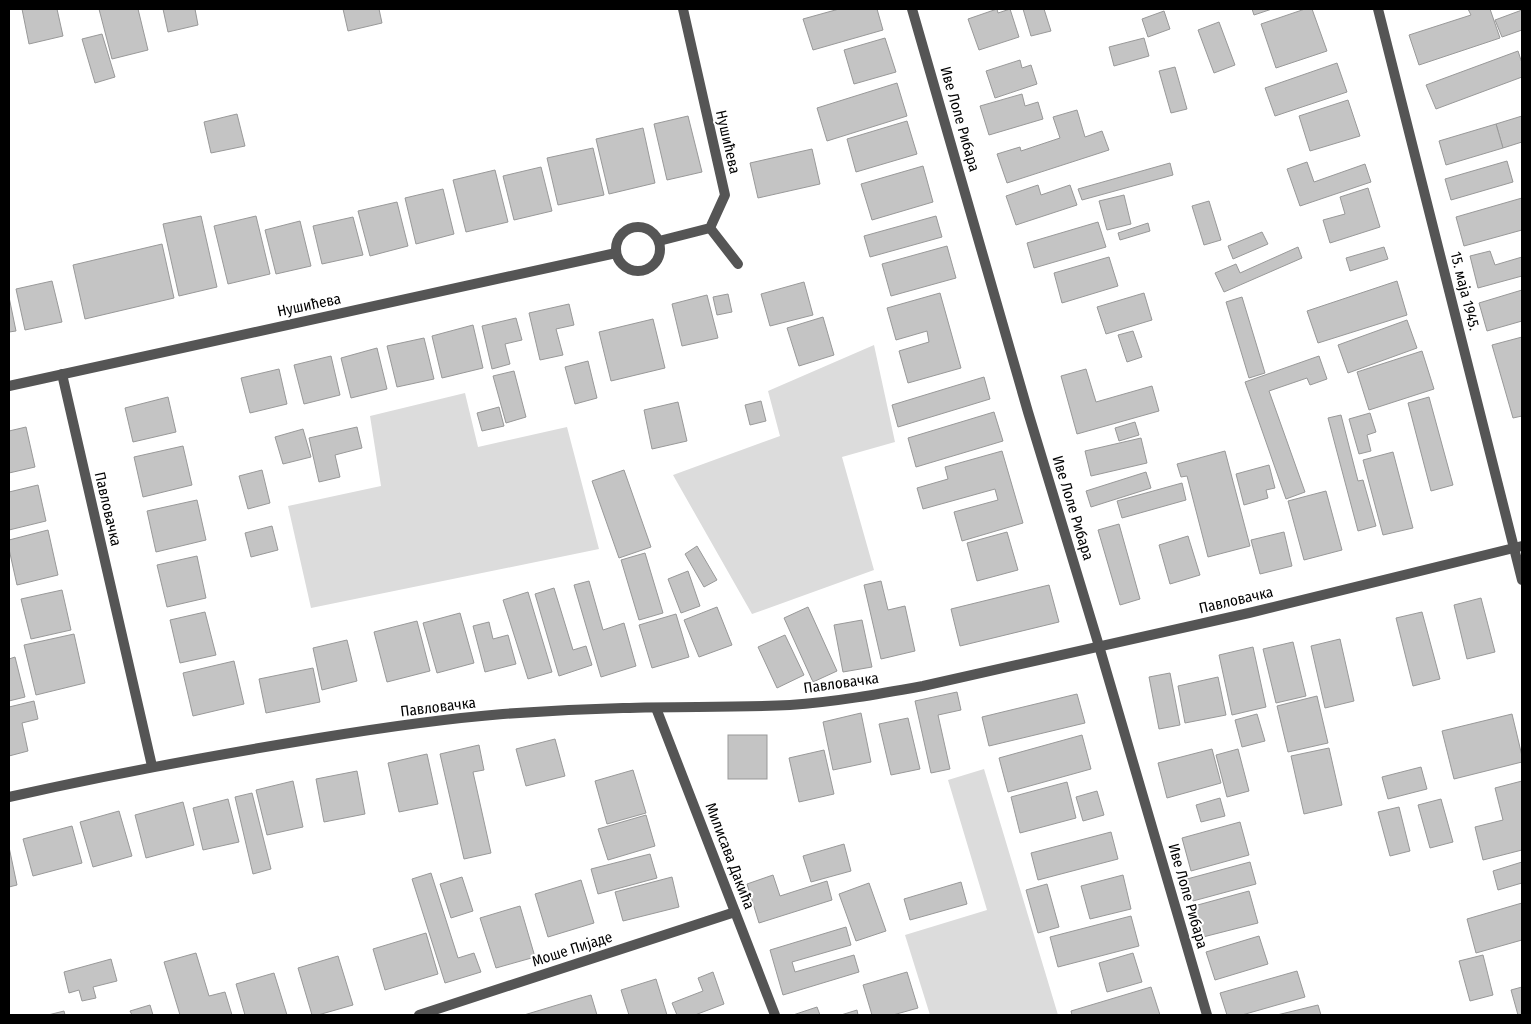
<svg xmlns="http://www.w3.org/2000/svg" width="1531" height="1024" font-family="'Fira Sans Condensed',sans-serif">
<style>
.green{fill:#dcdcdc}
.building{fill:#c4c4c4;stroke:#999}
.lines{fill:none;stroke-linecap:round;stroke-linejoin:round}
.minor{stroke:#555;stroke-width:10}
.tertiary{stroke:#555;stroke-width:10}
.labels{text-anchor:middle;stroke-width:4;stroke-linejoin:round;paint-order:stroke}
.street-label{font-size:15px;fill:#000;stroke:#fff}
</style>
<rect width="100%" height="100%" fill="#fff"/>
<!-- green -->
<g class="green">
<polygon points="874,345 895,442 842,457 874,570 752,614 673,475 780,436 768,391"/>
<polygon points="465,393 478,447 567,427 599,549 311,608 288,506 381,486 370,416"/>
<polygon points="984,769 1058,1015 930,1015 905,935 987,910 948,780"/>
</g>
<!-- building -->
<g class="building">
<polygon points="22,9 57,9 63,36 29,44"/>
<polygon points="99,9 138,9 148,50 112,59"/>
<polygon points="163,9 195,9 198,25 168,32"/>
<polygon points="343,9 379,9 382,23 348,31"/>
<polygon points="839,9 877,9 883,30 813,50 803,19"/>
<polygon points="997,9 998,13 1010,9 1019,37 979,50 968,19"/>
<polygon points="1023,9 1044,9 1051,31 1031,36"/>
<polygon points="1252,9 1272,9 1254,15"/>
<polygon points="1305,9 1312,9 1327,51 1276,68 1261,24"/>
<polygon points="1468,9 1490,9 1500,38 1419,65 1409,35 1471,15"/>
<polygon points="1522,10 1522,30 1502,37 1495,20"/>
<polygon points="1164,11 1170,29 1148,37 1142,19"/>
<polygon points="1219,22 1235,65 1214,73 1198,30"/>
<polygon points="102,34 115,77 95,83 82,39"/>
<polygon points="885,38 896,72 854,84 844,50"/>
<polygon points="1144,38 1149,56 1114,66 1109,47"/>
<polygon points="1518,51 1522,63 1522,77 1436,109 1426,85"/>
<polygon points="1020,60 1022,68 1031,65 1037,84 995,98 986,71"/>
<polygon points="1337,63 1347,92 1275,116 1265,88"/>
<polygon points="1175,67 1187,109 1171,113 1159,71"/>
<polygon points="897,83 907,116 827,141 817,108"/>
<polygon points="1022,94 1025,106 1038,102 1043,119 989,135 980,106"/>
<polygon points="1348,100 1360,136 1310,151 1299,116"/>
<polygon points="1077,110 1085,137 1102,131 1109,150 1007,183 997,154 1020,147 1021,151 1060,138 1053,117"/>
<polygon points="237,114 245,146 211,153 204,122"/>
<polygon points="688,116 702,172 667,180 654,124"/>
<polygon points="1522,116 1522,142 1503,148 1496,124"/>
<polygon points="907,121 917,154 856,172 847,139"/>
<polygon points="1496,124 1503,148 1446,165 1439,141"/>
<polygon points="643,128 655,183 609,194 596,139"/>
<polygon points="593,148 604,195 558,205 547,158"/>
<polygon points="812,149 820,184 758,198 750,163"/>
<polygon points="1507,161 1513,182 1451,200 1445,179"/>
<polygon points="1307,162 1314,182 1365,164 1371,182 1300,206 1287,169"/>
<polygon points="1170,163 1173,175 1082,200 1078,189"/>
<polygon points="923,166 933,202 872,220 861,184"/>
<polygon points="541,167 552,211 514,220 503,176"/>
<polygon points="495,170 508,222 466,232 453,180"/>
<polygon points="1038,185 1041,195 1070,185 1077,205 1016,225 1006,196"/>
<polygon points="1368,188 1380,227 1330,243 1323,220 1345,214 1340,197"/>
<polygon points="443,189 454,234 416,244 405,198"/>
<polygon points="1124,195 1131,224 1107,230 1099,201"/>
<polygon points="1522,198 1522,230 1464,246 1456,217"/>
<polygon points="1209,201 1221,240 1204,245 1192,206"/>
<polygon points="397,202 408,246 370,256 358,211"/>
<polygon points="201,216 217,287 179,296 163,224"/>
<polygon points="256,216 270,274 228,284 214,226"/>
<polygon points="936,216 942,237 870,257 864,236"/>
<polygon points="353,217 363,255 322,264 313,226"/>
<polygon points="300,221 311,266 276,274 265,230"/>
<polygon points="1098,222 1106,247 1034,268 1027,243"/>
<polygon points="1148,223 1150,231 1120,240 1118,233"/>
<polygon points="1262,232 1268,244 1233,259 1228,246"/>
<polygon points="162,244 174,298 85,319 73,265"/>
<polygon points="947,246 956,278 891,296 882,264"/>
<polygon points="1298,247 1302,258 1224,292 1215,273 1236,264 1240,273"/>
<polygon points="1384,247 1388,259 1350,271 1346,258"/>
<polygon points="1490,251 1495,265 1522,257 1522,276 1478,288 1470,256"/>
<polygon points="1109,257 1118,286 1062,303 1054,273"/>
<polygon points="52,281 62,322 25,330 16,289"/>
<polygon points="1397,281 1407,315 1318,343 1307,311"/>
<polygon points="804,282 813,315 770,326 761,294"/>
<polygon points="1522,290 1522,321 1487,331 1479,303"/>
<polygon points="940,293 961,368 908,383 899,351 929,342 927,331 896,340 887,308"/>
<polygon points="1144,293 1152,320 1106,334 1097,307"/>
<polygon points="728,294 732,312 717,315 713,297"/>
<polygon points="707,295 718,338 682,346 672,304"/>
<polygon points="9,297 16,331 9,332"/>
<polygon points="1242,297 1265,373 1249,378 1226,302"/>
<polygon points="569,304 574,325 556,329 563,355 540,360 529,313"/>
<polygon points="823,317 834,355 799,366 787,328"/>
<polygon points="516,318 522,340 505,344 510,364 492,369 482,326"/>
<polygon points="653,319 665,368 611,381 599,332"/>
<polygon points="1407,320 1417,348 1348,373 1338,345"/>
<polygon points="473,325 483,368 442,378 432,336"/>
<polygon points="1133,331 1142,357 1127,362 1118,335"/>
<polygon points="1522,337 1522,416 1513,418 1492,345"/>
<polygon points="424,338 434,379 397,387 387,346"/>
<polygon points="377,348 387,389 351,398 341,358"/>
<polygon points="1422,351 1434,389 1369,410 1357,372"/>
<polygon points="331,356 340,395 304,404 294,365"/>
<polygon points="1319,356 1327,379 1310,385 1307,378 1269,391 1305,492 1286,499 1245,382"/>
<polygon points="588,361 597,398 575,404 565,367"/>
<polygon points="279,369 287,404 250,413 241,378"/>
<polygon points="1086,369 1096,402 1152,386 1159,411 1077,434 1061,376"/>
<polygon points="514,371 526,417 506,423 493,376"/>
<polygon points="984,377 990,399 898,427 892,405"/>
<polygon points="168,397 176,432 133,442 125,408"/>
<polygon points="1429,397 1453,485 1431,491 1408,403"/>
<polygon points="761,401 766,421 750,425 745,405"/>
<polygon points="678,402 687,441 652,449 644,410"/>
<polygon points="499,407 504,426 482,431 477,413"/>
<polygon points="994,412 1003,441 916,467 908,438"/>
<polygon points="1370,413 1376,432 1367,435 1371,451 1359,454 1349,419"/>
<polygon points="1341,415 1358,481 1363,480 1376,526 1358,531 1328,418"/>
<polygon points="1135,422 1139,435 1119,441 1115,428"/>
<polygon points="26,427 35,467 9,473 9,431"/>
<polygon points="357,427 362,448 335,455 340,477 319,482 309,438"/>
<polygon points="303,429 311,457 283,464 275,437"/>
<polygon points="1141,438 1147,463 1091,476 1085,451"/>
<polygon points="183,446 192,485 143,497 134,457"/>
<polygon points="1002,451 1023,523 962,541 954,512 998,500 995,489 923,509 917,488 948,479 945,467"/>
<polygon points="1225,451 1250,546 1208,557 1187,476 1181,477 1177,464"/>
<polygon points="1393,452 1413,528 1383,535 1363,460"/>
<polygon points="1269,465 1275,488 1266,490 1268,498 1244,505 1236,474"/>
<polygon points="262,470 270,503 248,509 239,476"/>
<polygon points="624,470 651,547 619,558 592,481"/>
<polygon points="1146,472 1151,488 1091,507 1086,491"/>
<polygon points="1182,483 1186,500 1122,518 1117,501"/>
<polygon points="38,485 46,521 9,530 9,492"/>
<polygon points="1326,491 1342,550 1304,560 1288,501"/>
<polygon points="197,500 206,540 156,552 147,511"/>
<polygon points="1119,524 1140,599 1120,605 1098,530"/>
<polygon points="272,526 278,550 251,557 245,533"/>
<polygon points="48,530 58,575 17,585 9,549 9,540"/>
<polygon points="1007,532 1018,570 977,581 967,543"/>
<polygon points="1284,532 1292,566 1260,574 1251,540"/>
<polygon points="1188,536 1200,575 1170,584 1159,545"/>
<polygon points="697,546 717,580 704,587 685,554"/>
<polygon points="645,553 663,613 639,620 621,560"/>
<polygon points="197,556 206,598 167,607 157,565"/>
<polygon points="688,571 700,606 681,613 668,579"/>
<polygon points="589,581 603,630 624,623 636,666 601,677 574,585"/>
<polygon points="881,581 888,610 905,606 915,651 881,659 864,585"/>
<polygon points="1049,585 1059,622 960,646 951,609"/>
<polygon points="554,588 573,650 586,646 592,665 559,676 535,594"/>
<polygon points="62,590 71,630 31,639 21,599"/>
<polygon points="528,592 552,672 528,679 503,600"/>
<polygon points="1481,598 1495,652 1467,659 1454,605"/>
<polygon points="717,607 732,645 699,657 684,620"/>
<polygon points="808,607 837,671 813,682 784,618"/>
<polygon points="205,612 216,655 180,663 170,620"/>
<polygon points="1422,612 1440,679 1413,686 1396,618"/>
<polygon points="460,613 474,663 437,673 423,623"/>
<polygon points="676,614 689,657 652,668 639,625"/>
<polygon points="862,620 872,667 843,672 834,625"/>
<polygon points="417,621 430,671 387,682 374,632"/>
<polygon points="489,622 493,639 508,635 516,664 485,672 473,626"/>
<polygon points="74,634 85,683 36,695 24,645"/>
<polygon points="785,635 804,675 777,688 758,647"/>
<polygon points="1340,639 1354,701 1325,708 1311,646"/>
<polygon points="347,640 357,681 322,690 313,648"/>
<polygon points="1293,642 1306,696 1276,703 1263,649"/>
<polygon points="1253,647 1266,707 1232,715 1219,655"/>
<polygon points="15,657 25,697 9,701 9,659"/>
<polygon points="234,661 244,704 193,716 183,673"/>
<polygon points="313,668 320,702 266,713 259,679"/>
<polygon points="1170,673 1180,725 1159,729 1149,677"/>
<polygon points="1218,677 1226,715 1185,723 1178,686"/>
<polygon points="957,692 961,710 938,715 950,769 931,773 915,701"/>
<polygon points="1077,694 1085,723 989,746 982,717"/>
<polygon points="1317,696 1328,743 1288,752 1277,706"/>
<polygon points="34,701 38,719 22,723 28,751 9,756 9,707"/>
<polygon points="861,713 871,762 833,770 823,722"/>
<polygon points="1257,714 1265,741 1242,747 1235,720"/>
<polygon points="1512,714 1522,756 1522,762 1454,779 1442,731"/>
<polygon points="908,718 920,769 891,775 879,724"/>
<rect x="728" y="735" width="39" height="44"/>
<polygon points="1082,735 1091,769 1008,792 999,758"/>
<polygon points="555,739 565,776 526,786 516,749"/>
<polygon points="479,745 484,770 473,772 491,853 464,859 440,754"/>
<polygon points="1329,748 1342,805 1304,814 1291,756"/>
<polygon points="1212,749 1221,783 1167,798 1158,763"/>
<polygon points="1238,749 1249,791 1227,797 1216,755"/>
<polygon points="824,750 834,794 799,802 789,758"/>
<polygon points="427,754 438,804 399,812 388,763"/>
<polygon points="1421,767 1427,789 1388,799 1382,777"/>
<polygon points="633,770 646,813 607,824 595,781"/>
<polygon points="357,771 365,814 324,822 316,779"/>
<polygon points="293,781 303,827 267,835 256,790"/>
<polygon points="1522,781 1522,850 1483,860 1475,827 1503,820 1495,788"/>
<polygon points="1067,782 1076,818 1020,833 1011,797"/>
<polygon points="1097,791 1104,815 1083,821 1076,797"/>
<polygon points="252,793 271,869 253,874 235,797"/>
<polygon points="1220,798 1225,816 1201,822 1196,805"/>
<polygon points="228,799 239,842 203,850 193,808"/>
<polygon points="1441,799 1453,842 1430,848 1418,805"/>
<polygon points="183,802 194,845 146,858 135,815"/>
<polygon points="1399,807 1410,851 1390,856 1378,812"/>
<polygon points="119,811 132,856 93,867 80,822"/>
<polygon points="646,815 655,846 608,860 598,829"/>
<polygon points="1240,822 1249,855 1191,871 1182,838"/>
<polygon points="72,826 82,863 33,876 23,839"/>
<polygon points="1111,832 1118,859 1038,880 1031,853"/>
<polygon points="844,844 851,871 811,882 803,856"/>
<polygon points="9,847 17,885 9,887"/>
<polygon points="650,854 657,878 598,894 591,869"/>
<polygon points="1250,862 1256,884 1193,901 1187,879"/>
<polygon points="1522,862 1522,883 1498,890 1493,871"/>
<polygon points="431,873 458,958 474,953 481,972 445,983 412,879"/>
<polygon points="773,875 780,896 827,881 832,900 759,923 747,884"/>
<polygon points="1123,875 1131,909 1090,919 1081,886"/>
<polygon points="462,877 473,911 451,918 440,884"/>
<polygon points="672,877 679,907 623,921 615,892"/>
<polygon points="581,880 594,923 548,937 535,894"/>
<polygon points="961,882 967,904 910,920 904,899"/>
<polygon points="869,883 886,931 856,941 839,894"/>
<polygon points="1047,884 1059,927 1038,933 1026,890"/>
<polygon points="1249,891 1258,923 1203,937 1194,906"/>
<polygon points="1522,903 1522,940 1476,953 1467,919"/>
<polygon points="520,906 535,957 496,968 480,918"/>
<polygon points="1131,916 1139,946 1058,967 1050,937"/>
<polygon points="846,927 851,945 792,962 795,972 854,955 859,972 783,995 770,950"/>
<polygon points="426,933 438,974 385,990 373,949"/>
<polygon points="1259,936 1268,964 1215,980 1206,952"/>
<polygon points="196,953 209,996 225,992 232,1015 180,1015 164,962"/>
<polygon points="1133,953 1142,982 1107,992 1099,963"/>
<polygon points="1483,955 1493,995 1470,1001 1459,961"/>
<polygon points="338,956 353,1005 318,1015 312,1015 298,968"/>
<polygon points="111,959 117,981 93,987 96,998 82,1001 79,990 69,993 64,972"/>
<polygon points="1297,971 1305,997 1242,1015 1227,1015 1220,993"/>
<polygon points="713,972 724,1004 695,1015 677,1015 672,1003 703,991 698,978"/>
<polygon points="907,972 918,1008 893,1015 872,1015 863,985"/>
<polygon points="274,973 287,1015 245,1015 236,984"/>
<polygon points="656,979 667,1015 629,1015 621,990"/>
<polygon points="1151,987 1160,1015 1072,1015 1071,1011"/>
<polygon points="1522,987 1522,1015 1518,1015 1511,990"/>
<polygon points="591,995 597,1015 524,1015 577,999"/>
<polygon points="150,1005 153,1015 132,1015 130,1011"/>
<polygon points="1318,1005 1321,1015 1277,1015"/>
<polygon points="817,1007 820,1015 793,1015"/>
<polygon points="857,1010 858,1015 841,1015"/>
<polygon points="64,1011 65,1015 48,1015"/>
</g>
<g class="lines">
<!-- minor -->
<g class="minor">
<polyline points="912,9 1028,412 1099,646 1207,1015"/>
<circle cx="638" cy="249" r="22"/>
<polyline points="710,228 738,264"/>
<polyline points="659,241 710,228 725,195 683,9"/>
<polyline points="62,374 152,766"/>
<polyline points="9,386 616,253"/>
<polyline points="1514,548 1522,580"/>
<polyline points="656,708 775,1015"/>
<polyline points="419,1015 735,912"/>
</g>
<!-- tertiary -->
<g class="tertiary">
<polyline points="1378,9 1514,548"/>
<path d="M9 797C112 774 215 755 319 738 380 728 441 719 503 714 543 711 583 709 623 708 679 706 735 708 790 705 835 702 879 694 923 686L1249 613 1522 546"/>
</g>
</g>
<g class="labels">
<!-- street labels -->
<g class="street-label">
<text transform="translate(960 119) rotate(74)" y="5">Иве Лоле Рибара</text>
<text transform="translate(728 142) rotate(77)" y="5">Нушићева</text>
<text transform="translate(1465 291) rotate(76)" y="5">15. маја 1945.</text>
<text transform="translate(309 305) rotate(-12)" y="5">Нушићева</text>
<text transform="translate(1073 508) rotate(73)" y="5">Иве Лоле Рибара</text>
<text transform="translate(108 509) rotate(77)" y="5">Павловачка</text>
<text transform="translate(1236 600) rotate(-13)" y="5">Павловачка</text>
<text transform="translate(841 683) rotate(-8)" y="5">Павловачка</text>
<text transform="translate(438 707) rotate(-7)" y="5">Павловачка</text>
<text transform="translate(730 856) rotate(69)" y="5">Милисава Дакића</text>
<text transform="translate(1188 896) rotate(74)" y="5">Иве Лоле Рибара</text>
<text transform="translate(572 949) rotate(-18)" y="5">Моше Пијаде</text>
</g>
</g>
<!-- border -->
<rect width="1531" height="1024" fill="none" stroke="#000000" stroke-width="20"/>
</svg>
